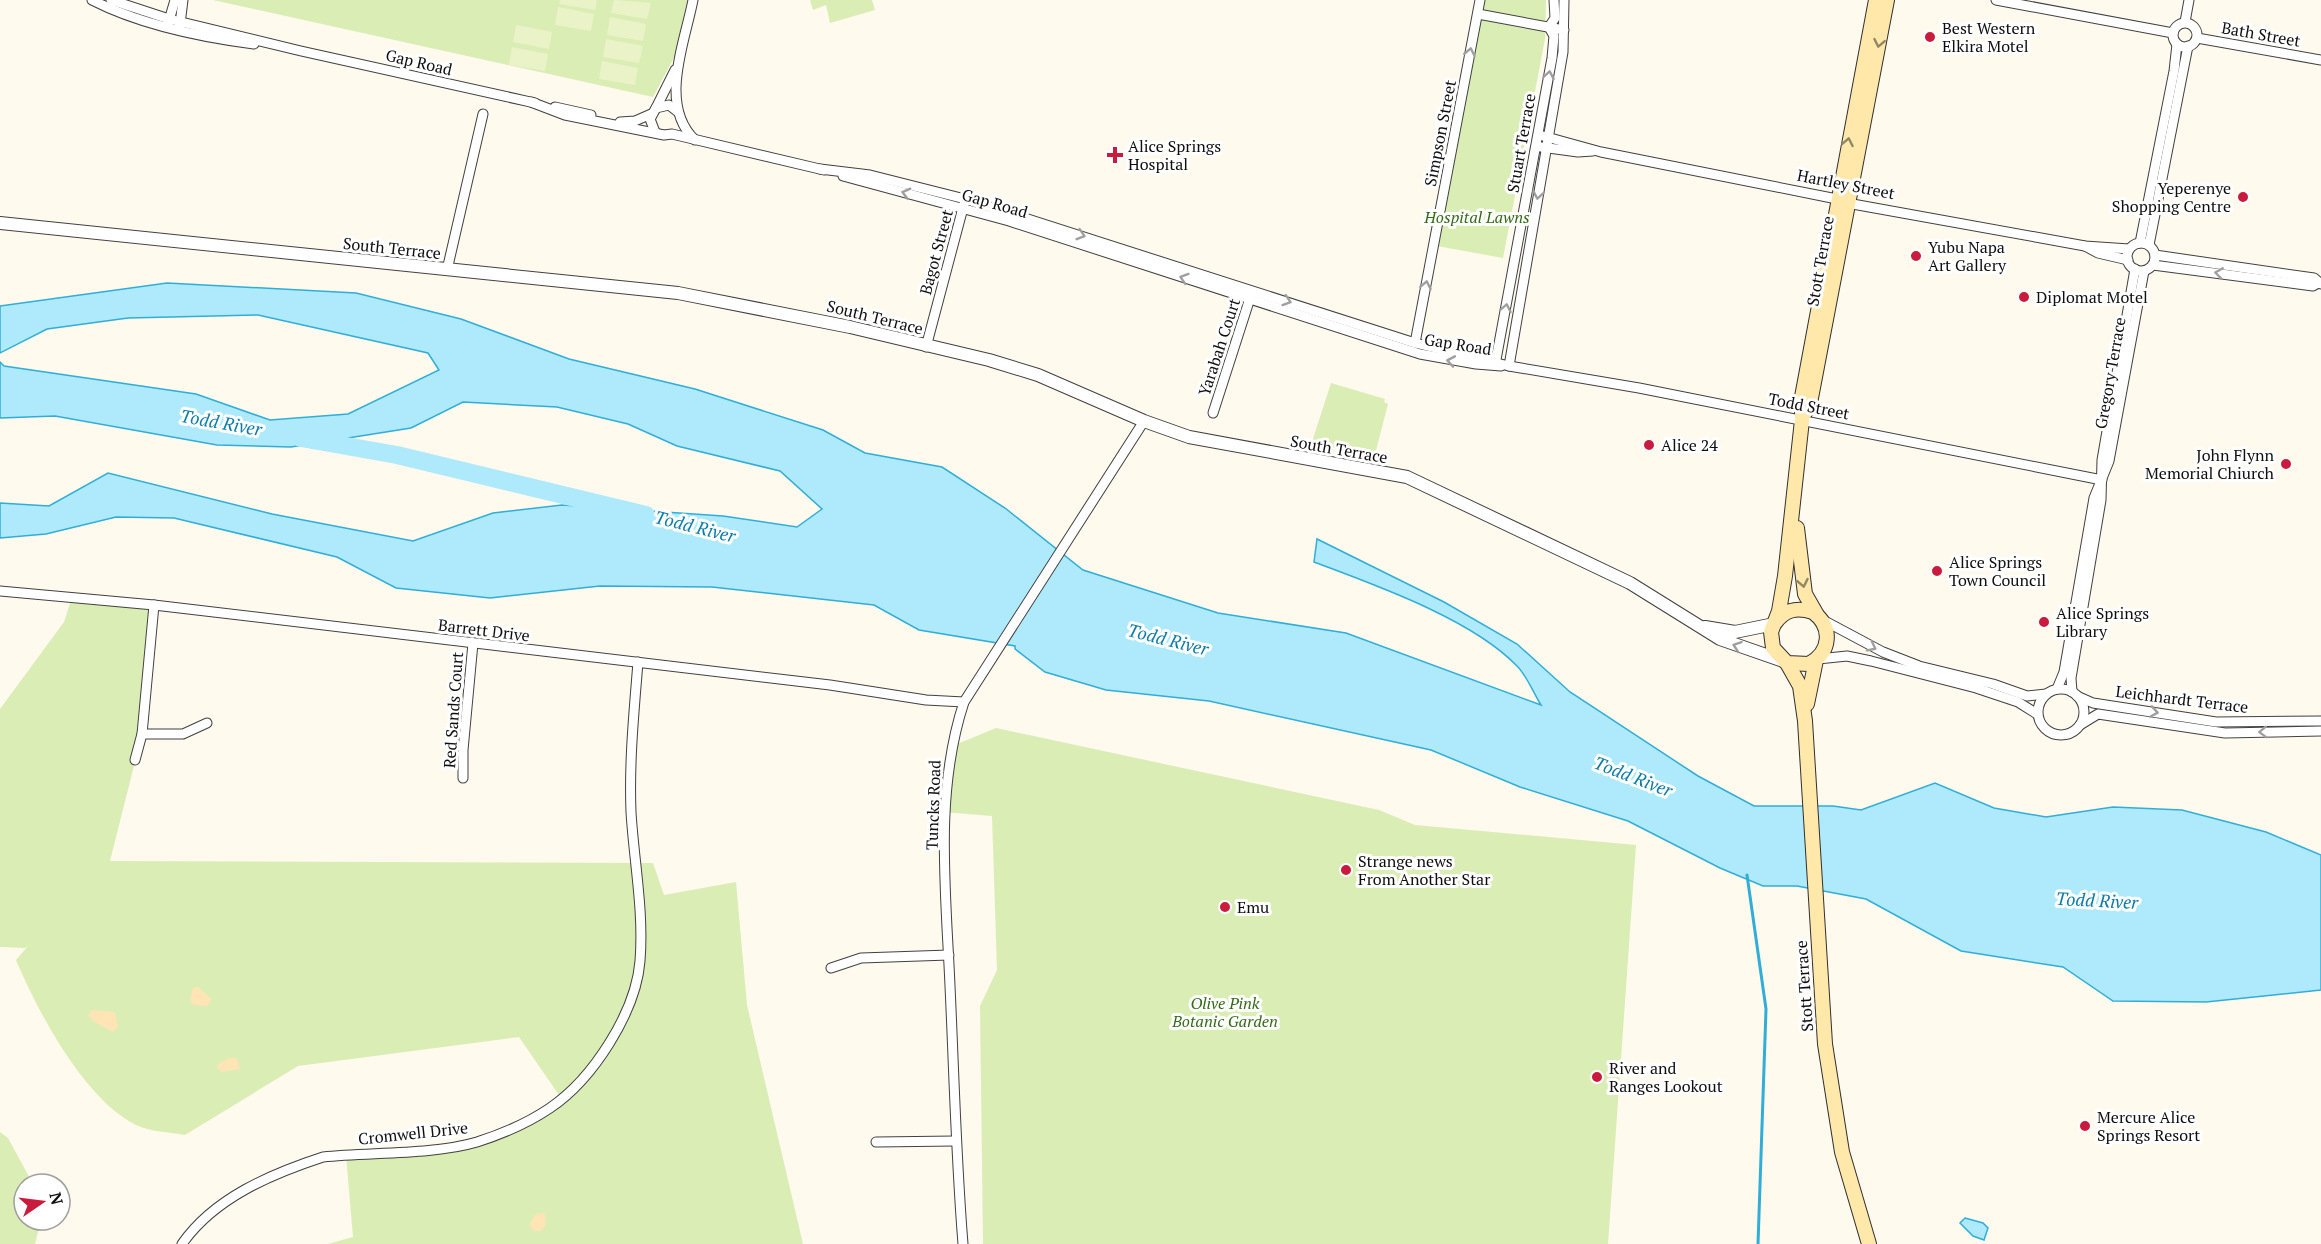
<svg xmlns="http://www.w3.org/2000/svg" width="2321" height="1244" font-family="'PT Serif',serif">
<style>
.green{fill:#daedb4}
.sand{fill:#ffe4b6}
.pitch{fill:#eaf3c7}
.water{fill:#aeeafb;stroke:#30aed7;stroke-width:1.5}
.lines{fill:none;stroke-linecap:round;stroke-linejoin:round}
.stream{stroke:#30aed7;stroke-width:3}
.river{stroke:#aeeafb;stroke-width:18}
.minor-casing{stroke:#414141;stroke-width:11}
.tertiary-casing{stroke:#414141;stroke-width:14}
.secondary-casing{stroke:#303030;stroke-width:16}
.minor{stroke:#fff;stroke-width:9}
.tertiary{stroke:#fff;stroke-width:12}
.secondary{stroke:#ffe8a9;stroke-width:14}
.oneway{stroke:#938663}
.oneway2{stroke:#9f9f9f}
.poi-dot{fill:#c81b3d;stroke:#fff;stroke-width:2}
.labels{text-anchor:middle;stroke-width:6;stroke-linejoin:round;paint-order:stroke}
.poi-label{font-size:16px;fill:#0e0e0e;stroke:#fff;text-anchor:start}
.street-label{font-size:16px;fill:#0e0e0e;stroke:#fff}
.park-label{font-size:16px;font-style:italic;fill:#366a19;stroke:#fff}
.water-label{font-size:18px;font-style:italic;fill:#0d7ca9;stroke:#fff}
</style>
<rect width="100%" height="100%" fill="#fff9ee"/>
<!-- green -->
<g class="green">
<polygon points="213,0 693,0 687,33 653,97"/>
<polygon points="810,0 872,0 875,10 830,23 826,5 813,10"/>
<polygon points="1485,0 1546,0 1545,39 1503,258 1437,246"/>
<polygon points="1331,383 1385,399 1384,402 1388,404 1374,458 1312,442"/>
<path d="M72 597 154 605 142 734 110 861 653 863 664 895 736 882 747 1005 803 1244H328L353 1237 346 1155 451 1146 511 1129 561 1098 519 1037 298 1066 185 1135C170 1132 150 1132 136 1125 84 1099 38 1012 16 960L28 946 25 948 0 947V709L64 622Z"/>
<polygon points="996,728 1379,810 1415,825 1636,845 1608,1244 983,1244 980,1006 997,970 992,816 944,812 950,747"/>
<polygon points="0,1132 8,1138 33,1184 24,1184 24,1220 41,1220 35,1244 0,1244"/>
</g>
<!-- sand -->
<g class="sand">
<polygon points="198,987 212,999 207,1006 194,1005 190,1001 193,988"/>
<polygon points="92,1010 115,1012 118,1027 112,1032 93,1021 88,1015"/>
<polygon points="229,1058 237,1058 240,1069 222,1072 217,1068 218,1064"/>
<polygon points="545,1213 546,1224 541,1231 534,1231 529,1224 536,1214"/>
</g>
<!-- pitch -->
<g class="pitch">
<polygon points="560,0 597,0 595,10 559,4"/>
<polygon points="614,0 651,3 647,19 611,13"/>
<polygon points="558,7 594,14 591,31 555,25"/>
<polygon points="610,17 646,24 643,41 607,35"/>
<polygon points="516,25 552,32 549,49 513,42"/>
<polygon points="606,39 643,46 639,63 603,57"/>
<polygon points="512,47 548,54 545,71 509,65"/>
<polygon points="602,61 638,68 635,85 599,79"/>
</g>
<!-- water -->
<g class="water">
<path d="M167 283 356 293 461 319 569 359 695 389 823 430 865 453 942 467 1005 508 1083 570 1218 613 1346 633 1541 705C1533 692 1527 676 1517 666 1472 619 1375 585 1314 562L1317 539 1444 602 1517 644 1570 692 1698 776 1754 806H1833L1861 810 1935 783 1994 808 2046 817 2113 807 2182 810 2266 832 2321 855V990L2206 1002 2113 1001 2063 967 1961 951 1866 899 1797 886H1763L1720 868 1628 821 1520 787 1431 750 1209 701 1106 690 1045 672 1015 649V646L919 630 874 605 712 587 600 586 490 598 396 588 337 557 174 518 116 517 46 534 0 538V503L49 506 108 473 272 514 413 541 493 513 562 505 723 516 797 527 822 509 780 471 677 446 628 424 557 407 463 402 411 428 291 447 217 445 55 416 0 418V362L4 366 196 394 270 420 348 414 439 370 428 353 258 315 128 318 47 329 0 353V306Z"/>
<polygon points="1965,1218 1983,1223 1988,1228 1984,1240 1973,1236 1960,1223"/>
</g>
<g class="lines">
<!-- stream -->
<polyline class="stream" points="1747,875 1766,1009 1758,1244"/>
<!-- river -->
<polyline class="river" points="301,438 397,455 646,515"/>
<!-- minor casing -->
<g class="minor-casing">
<g id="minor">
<path d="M92 0C141 25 200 37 254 44"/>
<polyline points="111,0 169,19 301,51 535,103"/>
<path d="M693 0C685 42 658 105 695 140"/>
<polyline points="1996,0 2173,33"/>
<polyline points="1478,14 1564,30"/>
<polyline points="2185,22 2189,0"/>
<circle cx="2185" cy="35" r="12"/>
<polyline points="168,24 175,0"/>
<polyline points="180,24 183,0"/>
<polyline points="2197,38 2321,60"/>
<polyline points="531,102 565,115 664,135 672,134 824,170"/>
<polyline points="555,107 591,115"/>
<polyline points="656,108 675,70"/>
<polyline points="620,122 635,121 651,114"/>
<polyline points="655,132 650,119 656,108 669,105 678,112"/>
<polyline points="1543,136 1601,152 1837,199"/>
<polyline points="1541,147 1578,152 1593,151"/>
<polyline points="820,169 870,175 965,199 1415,343 1509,366 1639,388 2102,480"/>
<polyline points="843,176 1009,221 1420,354 1476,364 1501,366"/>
<polyline points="1847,203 2085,246 2129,249"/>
<polyline points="2140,243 2174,71 2177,44"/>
<circle cx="2141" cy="257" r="14"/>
<polyline points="2149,245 2188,46"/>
<polyline points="2085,246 2098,253 2128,260"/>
<polyline points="2155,255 2314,278 2321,284"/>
<polyline points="2153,265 2313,286 2318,283"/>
<polyline points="447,270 483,114"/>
<polyline points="1415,343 1480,0"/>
<polyline points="926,347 964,204"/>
<polyline points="1495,365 1552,58 1554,36 1549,27 1555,18 1554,0"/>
<polyline points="1509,366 1563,52 1564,0"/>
<polyline points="1213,413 1251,295"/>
<polyline points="0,591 154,605 830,685 926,700 964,702"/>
<polyline points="1821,619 1883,652 1919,666 1993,684 2027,696 2046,694"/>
<polyline points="1818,659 1847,656 1871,661 1976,688 2018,702 2037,714"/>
<circle cx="2061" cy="712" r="23"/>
<polyline points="2057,689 2064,672 2094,498 2109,461 2144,271"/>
<polyline points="2072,692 2071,678 2101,500 2102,460 2135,269"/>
<polyline points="2077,696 2093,703 2216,722 2321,721"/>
<polyline points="2080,725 2098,714 2225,733 2321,731"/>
<polyline points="142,734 183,734 207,723"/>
<polyline points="135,760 142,734 154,605"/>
<polyline points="463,778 463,750 473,643"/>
<polyline points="831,968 861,958 949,955"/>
<polyline points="876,1142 955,1141"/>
<path d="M182 1244C214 1198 271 1174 323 1157 370 1152 433 1155 477 1142 502 1134 528 1123 550 1108 593 1079 636 1012 640 961 644 911 634 862 631 812 629 762 634 712 638 662"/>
<path d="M963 1244C956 1158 954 1072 950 986 946 891 934 793 964 702L1144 421"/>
</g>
</g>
<!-- tertiary casing -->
<g class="tertiary-casing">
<g id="tertiary">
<polyline points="0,223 678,293 850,327 989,360 1038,375 1144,421 1189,437 1407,477 1630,583 1720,639 1783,661"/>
<polyline points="1705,627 1735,632 1774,624"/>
</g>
</g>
<!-- secondary casing -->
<g class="secondary-casing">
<g id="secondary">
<polyline points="1805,413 1811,398 1887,0"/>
<polyline points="1797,528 1805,594 1817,615"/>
<path d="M1775 623C1785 609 1797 607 1813 612 1833 627 1831 652 1809 664L1787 663 1773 648 1771 632 1779 611 1785 576 1802 420V397L1876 0"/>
<polyline points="1787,663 1800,686 1805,721 1825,1044 1842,1152 1869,1244"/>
<polyline points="1807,704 1816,660"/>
</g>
</g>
<!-- minor -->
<use href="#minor" class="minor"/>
<!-- tertiary -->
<use href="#tertiary" class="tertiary"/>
<!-- secondary -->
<use href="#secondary" class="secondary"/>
</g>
<!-- one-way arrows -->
<defs><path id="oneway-chevron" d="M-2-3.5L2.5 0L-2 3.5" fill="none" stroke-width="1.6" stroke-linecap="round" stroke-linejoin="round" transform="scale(1.5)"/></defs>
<g class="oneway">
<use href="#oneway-chevron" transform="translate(1879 43) rotate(101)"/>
<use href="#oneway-chevron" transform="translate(1848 142) rotate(-79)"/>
<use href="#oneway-chevron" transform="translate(1803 583) rotate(79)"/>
</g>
<g class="oneway2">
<use href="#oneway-chevron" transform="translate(1470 52) rotate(-79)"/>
<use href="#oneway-chevron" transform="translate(1549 75) rotate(-80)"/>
<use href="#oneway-chevron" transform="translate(906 193) rotate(-165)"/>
<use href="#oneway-chevron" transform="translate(1538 195) rotate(100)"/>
<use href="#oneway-chevron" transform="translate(1081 235) rotate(17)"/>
<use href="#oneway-chevron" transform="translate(2219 273) rotate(-172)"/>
<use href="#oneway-chevron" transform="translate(1184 278) rotate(-162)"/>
<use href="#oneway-chevron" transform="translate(1426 285) rotate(-79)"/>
<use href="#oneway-chevron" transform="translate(1287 301) rotate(18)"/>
<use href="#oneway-chevron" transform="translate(1506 308) rotate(-79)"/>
<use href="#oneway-chevron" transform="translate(1451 361) rotate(-170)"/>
<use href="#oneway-chevron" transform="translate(1737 646) rotate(-161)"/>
<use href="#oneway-chevron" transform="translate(1872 647) rotate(27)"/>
<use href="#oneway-chevron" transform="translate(2154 712) rotate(9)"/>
<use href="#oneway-chevron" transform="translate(2263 732) rotate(178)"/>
</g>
<!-- markers -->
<g class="poi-dot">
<circle cx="1930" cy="37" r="6"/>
<path d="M1112 146h6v6h6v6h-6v6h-6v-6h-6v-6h6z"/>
<circle cx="2243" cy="197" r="6"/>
<circle cx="1916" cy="256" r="6"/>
<circle cx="2024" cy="297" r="6"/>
<circle cx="1649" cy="445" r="6"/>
<circle cx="2286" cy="464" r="6"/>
<circle cx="1937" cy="571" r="6"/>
<circle cx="2044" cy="622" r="6"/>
<circle cx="1346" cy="870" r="6"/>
<circle cx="1225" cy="907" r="6"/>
<circle cx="1597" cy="1077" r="6"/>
<circle cx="2085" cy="1126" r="6"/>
</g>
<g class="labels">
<!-- poi labels -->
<g class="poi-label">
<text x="1942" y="34">Best Western<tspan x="1942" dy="18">Elkira Motel</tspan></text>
<text x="1128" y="152">Alice Springs<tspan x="1128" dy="18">Hospital</tspan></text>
<text x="2231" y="194" text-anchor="end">Yeperenye<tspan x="2231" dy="18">Shopping Centre</tspan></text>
<text x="1928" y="253">Yubu Napa<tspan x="1928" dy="18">Art Gallery</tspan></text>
<text x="2036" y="303">Diplomat Motel</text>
<text x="1661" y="451">Alice 24</text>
<text x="2274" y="461" text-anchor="end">John Flynn<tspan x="2274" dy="18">Memorial Chiurch</tspan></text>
<text x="1949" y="568">Alice Springs<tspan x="1949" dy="18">Town Council</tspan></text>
<text x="2056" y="619">Alice Springs<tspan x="2056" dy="18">Library</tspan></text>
<text x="1358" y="867">Strange news<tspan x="1358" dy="18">From Another Star</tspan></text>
<text x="1237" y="913">Emu</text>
<text x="1609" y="1074">River and<tspan x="1609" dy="18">Ranges Lookout</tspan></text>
<text x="2097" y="1123">Mercure Alice<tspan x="2097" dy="18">Springs Resort</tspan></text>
</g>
<!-- street labels -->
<g class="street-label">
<text transform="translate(2261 34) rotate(10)" y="6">Bath Street</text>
<text transform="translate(419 62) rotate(13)" y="6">Gap Road</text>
<text transform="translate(1440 133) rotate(-79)" y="6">Simpson Street</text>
<text transform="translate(1521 143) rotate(-80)" y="6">Stuart Terrace</text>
<text transform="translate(1846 184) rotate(11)" y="6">Hartley Street</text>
<text transform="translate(995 203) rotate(16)" y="6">Gap Road</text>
<text transform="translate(392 248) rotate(6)" y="6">South Terrace</text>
<text transform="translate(936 252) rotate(-75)" y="6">Bagot Street</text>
<text transform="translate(1820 261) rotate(-80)" y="6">Stott Terrace</text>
<text transform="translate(875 317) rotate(14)" y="6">South Terrace</text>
<text transform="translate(1458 344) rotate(9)" y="6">Gap Road</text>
<text transform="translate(1219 347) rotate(-72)" y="6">Yarabah Court</text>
<text transform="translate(2110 373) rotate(-80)" y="6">Gregory Terrace</text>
<text transform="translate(1809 406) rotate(11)" y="6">Todd Street</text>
<text transform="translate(1339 449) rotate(10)" y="6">South Terrace</text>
<text transform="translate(484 630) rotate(7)" y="6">Barrett Drive</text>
<text transform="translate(2182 699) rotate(7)" y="6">Leichhardt Terrace</text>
<text transform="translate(453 710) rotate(-86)" y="6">Red Sands Court</text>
<text transform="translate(933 805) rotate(-88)" y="6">Tuncks Road</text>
<text transform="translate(1804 986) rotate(-94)" y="6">Stott Terrace</text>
<text transform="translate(413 1133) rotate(-6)" y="6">Cromwell Drive</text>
</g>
<!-- park labels -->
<g class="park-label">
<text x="1477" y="223">Hospital Lawns</text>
<text x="1225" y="1009">Olive Pink<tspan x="1225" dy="18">Botanic Garden</tspan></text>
</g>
<!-- water labels -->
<g class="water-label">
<text transform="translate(221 423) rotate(10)" y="6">Todd River</text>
<text transform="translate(695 527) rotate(14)" y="6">Todd River</text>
<text transform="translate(1168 640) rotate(14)" y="6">Todd River</text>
<text transform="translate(1633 777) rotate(21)" y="6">Todd River</text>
<text transform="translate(2097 901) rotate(3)" y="6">Todd River</text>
</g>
</g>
<!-- north arrow -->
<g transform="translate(42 1202) rotate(76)"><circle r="28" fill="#ffffff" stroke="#9f9f9f" stroke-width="1.5"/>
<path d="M0-4.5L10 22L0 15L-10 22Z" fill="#c81b3d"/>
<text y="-9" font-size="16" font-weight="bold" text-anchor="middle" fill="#0e0e0e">N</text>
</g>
</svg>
